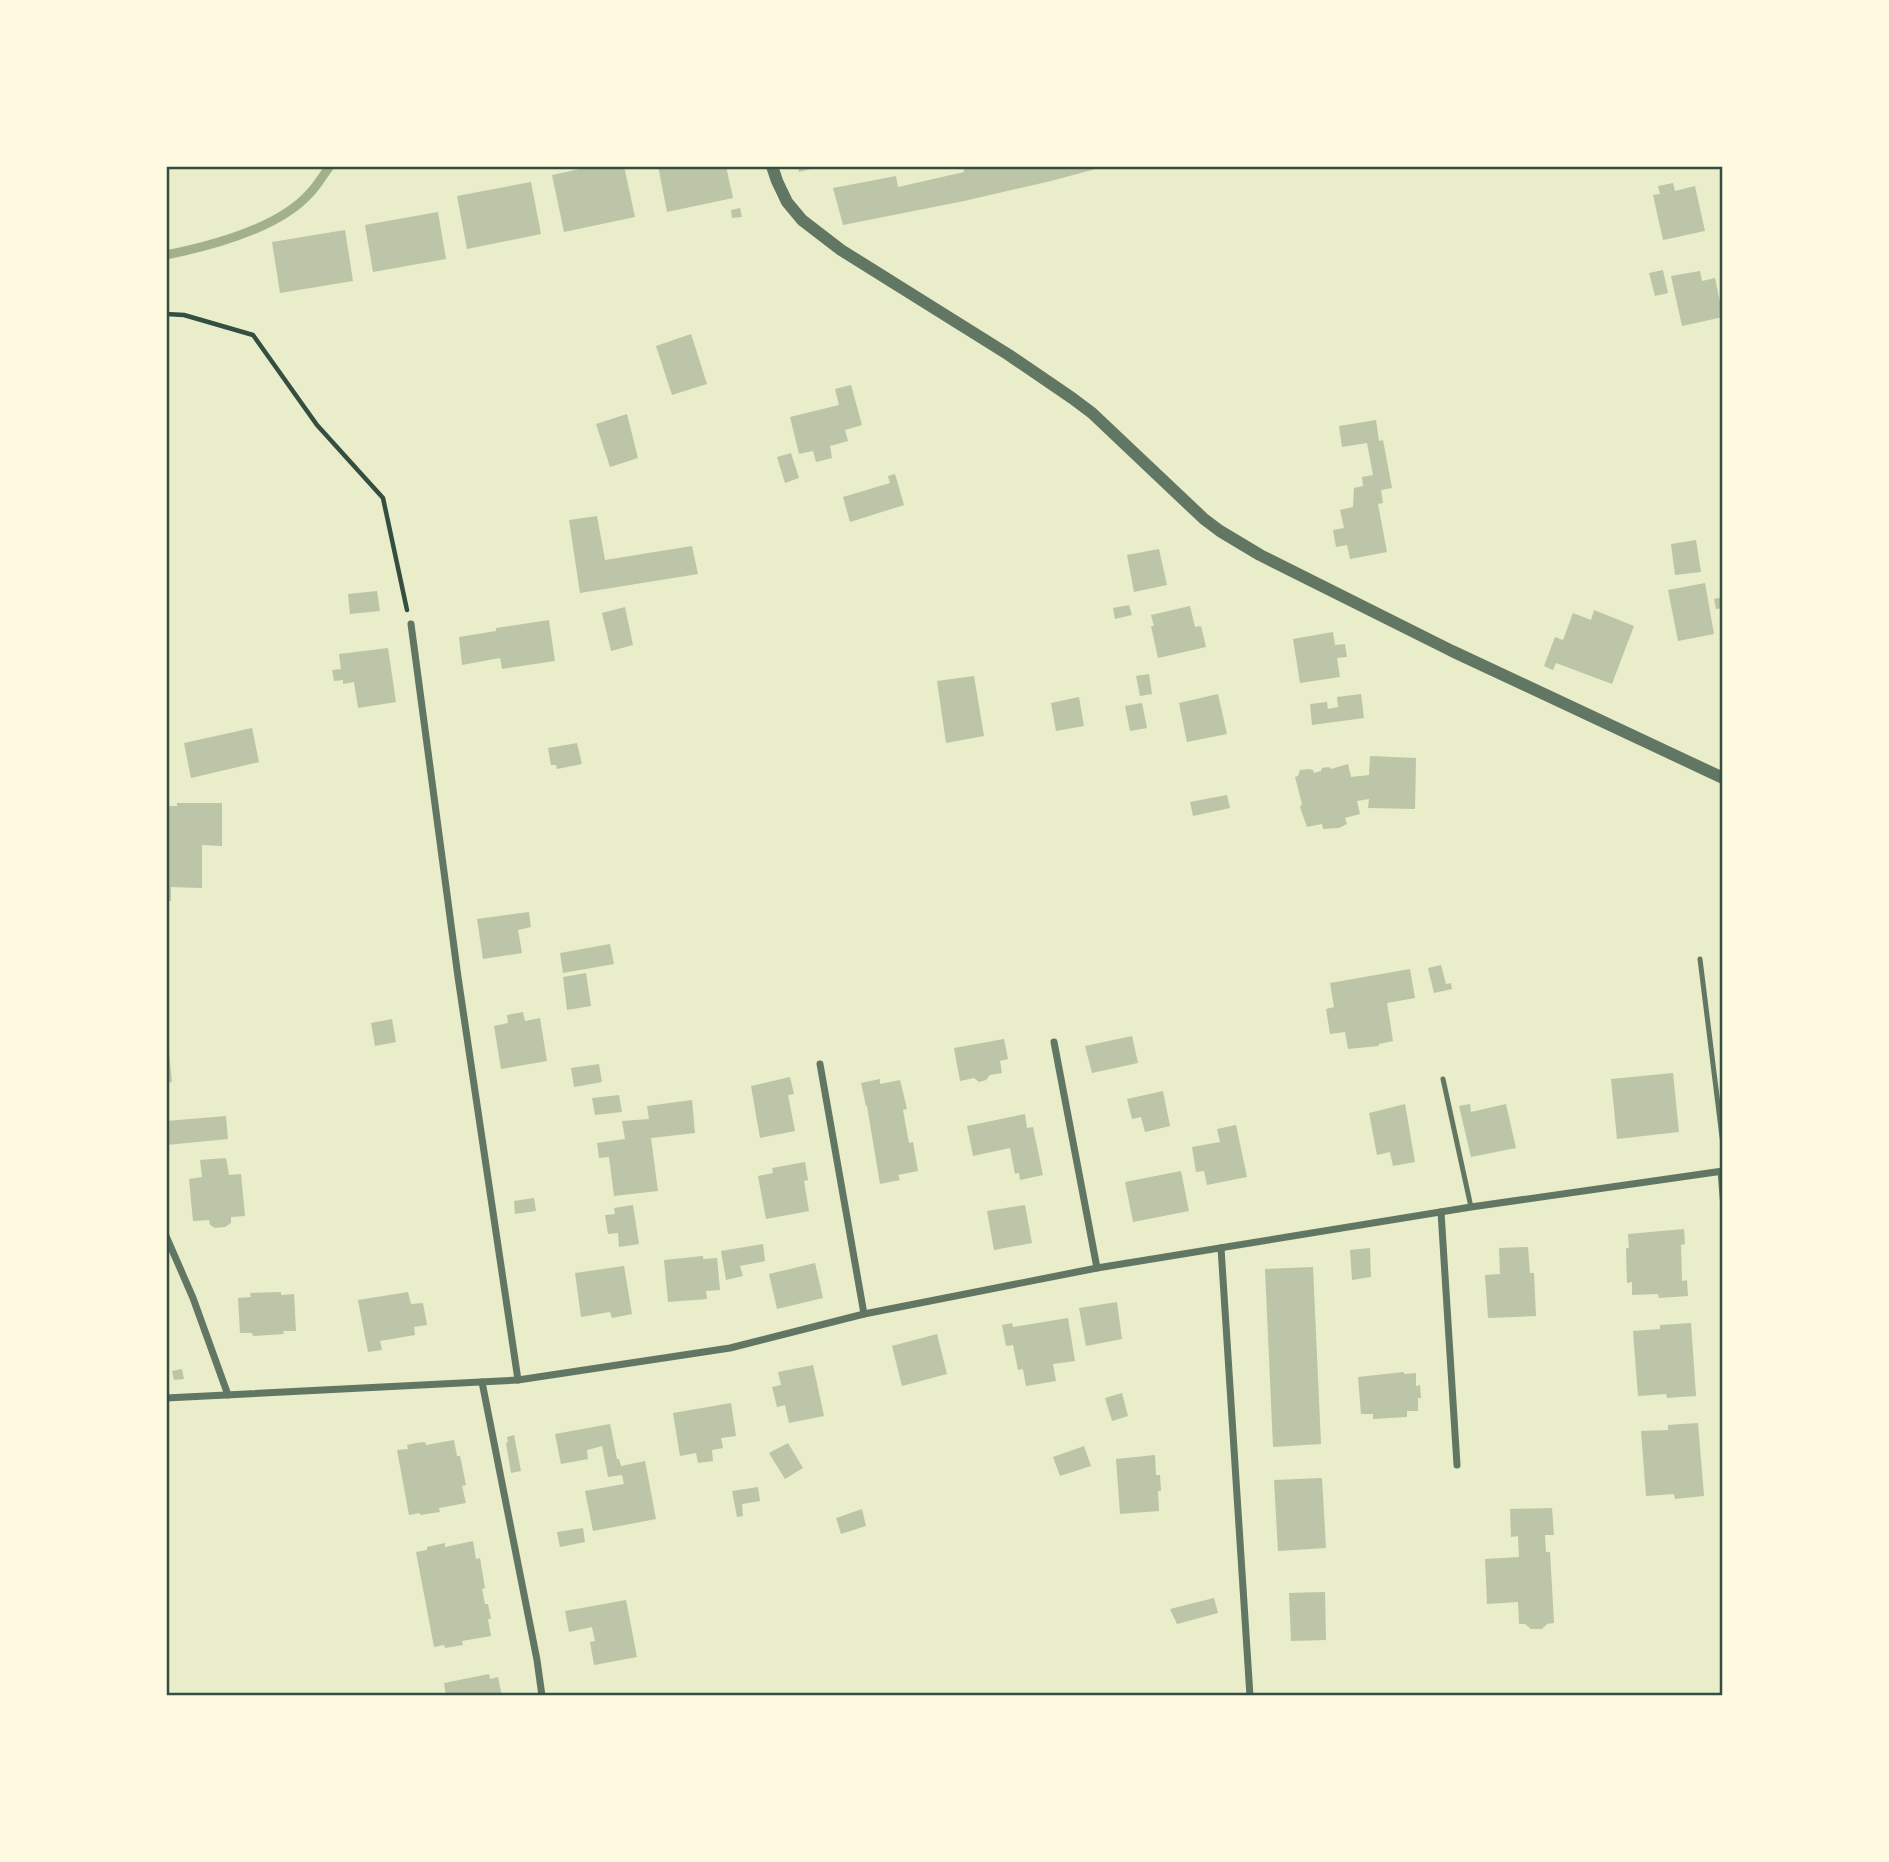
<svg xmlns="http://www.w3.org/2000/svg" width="1889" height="1862" font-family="'Public Sans',sans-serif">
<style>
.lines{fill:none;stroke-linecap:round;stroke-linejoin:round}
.stream{stroke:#a3b18a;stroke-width:9}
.building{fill:#bcc5a7}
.path{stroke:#344e41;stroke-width:4.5}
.service{stroke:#617663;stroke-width:5}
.minor{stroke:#617663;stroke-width:7}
.tertiary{stroke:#617663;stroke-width:12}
.neatline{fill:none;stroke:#344e41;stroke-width:2.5}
</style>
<rect width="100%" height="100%" fill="#e9edc9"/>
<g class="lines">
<!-- stream -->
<path class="stream" d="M166 255C211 246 279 228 310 193 318 185 323 175 330 166"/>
</g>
<!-- building -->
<g class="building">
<polygon points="594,166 624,166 635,217 564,232 552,175"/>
<polygon points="658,166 726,166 733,198 667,212"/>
<polygon points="798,166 818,166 818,167 799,172"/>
<polygon points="963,166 1103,166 1103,167 1051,181 964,201 843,225 833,188 896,176 898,187 964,172"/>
<polygon points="531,182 541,234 467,249 457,196"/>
<polygon points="1673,183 1675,191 1695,186 1705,231 1663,240 1653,195 1660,194 1658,186"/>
<polygon points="740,208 742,217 732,218 731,210"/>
<polygon points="438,212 446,259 373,272 365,225"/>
<polygon points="345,230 353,281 280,293 272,242"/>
<polygon points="1663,270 1668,293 1655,296 1649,273"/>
<polygon points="1700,271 1702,281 1715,278 1723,317 1682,326 1671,276"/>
<polygon points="691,334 707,384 672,395 656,346"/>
<polygon points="851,385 862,425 845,430 848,441 830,446 832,458 816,462 813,451 799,454 790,417 839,405 835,389"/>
<polygon points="627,414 638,458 610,467 596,424"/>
<polygon points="1376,420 1379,441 1383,440 1392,488 1381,490 1383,503 1378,504 1387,552 1350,559 1347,545 1336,547 1333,530 1344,528 1340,510 1353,507 1354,488 1363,486 1362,477 1373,475 1367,443 1342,447 1339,426"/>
<polygon points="791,453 799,478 785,483 777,457"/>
<polygon points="895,474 904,505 850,522 843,497 890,483 888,476"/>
<polygon points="597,516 605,560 692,546 698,574 580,593 569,520"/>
<polygon points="1696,540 1701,572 1675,575 1671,544"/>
<polygon points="1159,549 1167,585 1134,592 1127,555"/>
<polygon points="1705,583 1714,634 1678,641 1668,590"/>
<polygon points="377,591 380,611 350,614 348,594"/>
<polygon points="1723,597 1723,608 1716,609 1714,599"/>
<polygon points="1129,605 1132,615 1115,619 1113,608"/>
<polygon points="1190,606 1195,627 1201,626 1206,647 1158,658 1151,626 1154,626 1151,615"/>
<polygon points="625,607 633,645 611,651 602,613"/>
<polygon points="1594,610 1634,626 1612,684 1556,663 1553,670 1544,666 1555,637 1563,640 1573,613 1591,620"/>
<polygon points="549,620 555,661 502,669 500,658 462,665 459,637 496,631 496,628"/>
<polygon points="1333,632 1335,645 1345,644 1347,657 1337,658 1340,677 1300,683 1293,639"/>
<polygon points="388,648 396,702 358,708 354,682 343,684 343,680 334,681 332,670 341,669 339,654"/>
<polygon points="1149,674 1152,694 1140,696 1136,676"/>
<polygon points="974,676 984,736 946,743 937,681"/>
<polygon points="1218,694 1227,734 1187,742 1179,703"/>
<polygon points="1361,694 1364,718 1312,725 1310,704 1327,702 1328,709 1338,707 1337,697"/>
<polygon points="1079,697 1084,726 1056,731 1051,703"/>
<polygon points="1142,703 1147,728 1130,731 1125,706"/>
<polygon points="252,728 259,762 191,778 184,743"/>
<polygon points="577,743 582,764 557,769 556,765 551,765 548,748"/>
<polygon points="1370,756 1416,758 1415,809 1368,808 1369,799 1357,801 1360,814 1345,818 1347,824 1339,828 1323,829 1322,824 1307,827 1300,807 1302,804 1295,777 1298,776 1300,770 1309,769 1313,770 1314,773 1321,771 1322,768 1329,767 1331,769 1348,764 1351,777 1369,775"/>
<polygon points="1227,795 1230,808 1193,816 1190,802"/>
<polygon points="177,803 222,803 222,846 202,845 202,888 171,887 171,901 166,901 166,860 168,860 166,806 177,806"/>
<polygon points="529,912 531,927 518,930 522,953 483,959 477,919"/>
<polygon points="610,944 614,964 563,973 560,953"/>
<polygon points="1441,965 1446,984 1451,983 1452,989 1434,993 1428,968"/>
<polygon points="1410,969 1415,998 1387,1003 1393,1041 1379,1044 1379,1046 1348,1049 1345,1032 1330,1034 1326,1009 1334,1007 1330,983"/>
<polygon points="586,973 591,1006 567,1010 563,977"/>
<polygon points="523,1012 525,1021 540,1018 547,1061 501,1069 494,1026 508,1023 507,1015"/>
<polygon points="392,1019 396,1042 375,1046 371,1023"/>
<polygon points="1132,1036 1138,1063 1092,1073 1085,1046"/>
<polygon points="1004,1039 1008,1059 1000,1061 1002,1073 990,1075 986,1080 979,1082 974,1078 960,1081 954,1048"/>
<polygon points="166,1044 168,1044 172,1082 166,1083"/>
<polygon points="599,1064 602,1082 574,1087 571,1068"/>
<polygon points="1673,1073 1679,1132 1617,1139 1611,1079"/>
<polygon points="790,1077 794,1094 788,1095 795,1131 760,1138 751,1086"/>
<polygon points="880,1079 880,1084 900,1080 907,1109 903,1110 909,1143 913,1142 918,1171 898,1175 900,1180 880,1184 867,1106 866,1106 861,1083"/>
<polygon points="1163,1091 1170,1126 1145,1132 1141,1117 1132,1119 1127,1099"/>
<polygon points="619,1095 622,1112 595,1115 592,1098"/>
<polygon points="692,1100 695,1133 651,1138 658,1191 614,1196 609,1157 599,1158 597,1143 625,1139 622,1121 649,1119 647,1106"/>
<polygon points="1405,1104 1415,1162 1393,1166 1390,1152 1377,1155 1369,1113"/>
<polygon points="1470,1104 1471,1112 1506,1104 1516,1148 1471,1157 1459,1106"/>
<polygon points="1025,1114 1027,1128 1033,1127 1043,1175 1020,1180 1019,1173 1015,1174 1010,1148 973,1156 967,1126"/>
<polygon points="226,1116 228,1139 166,1145 166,1121"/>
<polygon points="1236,1125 1247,1177 1207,1185 1204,1171 1196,1172 1192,1147 1220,1142 1217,1129"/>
<polygon points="226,1158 229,1175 241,1174 245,1216 231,1217 231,1223 225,1227 215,1228 210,1225 209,1220 193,1221 189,1179 202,1177 200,1160"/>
<polygon points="805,1162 808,1180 804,1181 809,1211 766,1219 758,1176 773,1173 772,1168"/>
<polygon points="1181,1171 1189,1211 1133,1222 1125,1182"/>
<polygon points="534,1198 536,1211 515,1214 514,1201"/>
<polygon points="633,1205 639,1244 619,1247 618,1233 608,1234 605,1215 615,1214 614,1208"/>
<polygon points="1025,1205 1032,1243 994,1250 987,1211"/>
<polygon points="1684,1229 1685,1244 1681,1245 1682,1281 1687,1280 1688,1296 1659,1298 1658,1294 1632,1295 1632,1282 1627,1283 1626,1248 1629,1248 1628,1234"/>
<polygon points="763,1244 765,1261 740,1266 743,1276 726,1280 721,1251"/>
<polygon points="1528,1247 1530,1273 1534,1273 1536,1316 1488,1318 1485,1275 1500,1274 1499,1248"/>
<polygon points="1370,1248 1371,1277 1352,1280 1350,1250"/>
<polygon points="703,1256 703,1259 717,1258 720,1290 706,1291 707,1299 668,1302 664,1260"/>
<polygon points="815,1263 823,1298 777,1309 769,1274"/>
<polygon points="624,1266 632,1314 612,1318 610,1312 581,1317 575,1273"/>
<polygon points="1313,1267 1321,1444 1273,1447 1265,1269"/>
<polygon points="281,1292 281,1295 294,1294 296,1331 283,1331 284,1334 253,1336 252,1333 240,1333 238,1298 251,1297 250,1293"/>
<polygon points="408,1292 411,1304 423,1303 427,1325 414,1327 415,1335 380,1341 382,1350 368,1352 358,1300"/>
<polygon points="1117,1302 1122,1339 1086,1346 1079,1308"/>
<polygon points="1068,1318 1075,1361 1053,1364 1056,1381 1026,1386 1023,1369 1018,1370 1013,1345 1006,1346 1002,1325 1012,1323 1013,1327"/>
<polygon points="1691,1323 1696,1396 1667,1398 1666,1394 1638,1396 1633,1331 1660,1329 1660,1325"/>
<polygon points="937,1334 947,1374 902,1386 892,1346"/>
<polygon points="813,1365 824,1416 789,1423 785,1405 777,1407 772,1387 781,1385 778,1372"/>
<polygon points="182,1369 184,1379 174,1380 172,1371"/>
<polygon points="1404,1372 1404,1374 1416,1373 1416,1386 1420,1385 1421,1398 1418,1398 1418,1411 1407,1411 1407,1417 1373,1419 1373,1414 1361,1414 1358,1377"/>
<polygon points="1122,1393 1128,1416 1112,1421 1105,1398"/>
<polygon points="731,1403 736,1436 721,1438 723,1448 712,1450 713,1461 698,1463 696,1453 680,1456 673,1413"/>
<polygon points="1698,1423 1704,1496 1675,1499 1674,1494 1646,1496 1641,1431 1668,1430 1668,1425"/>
<polygon points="610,1424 617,1459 619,1459 621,1466 645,1461 656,1519 593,1531 585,1491 624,1484 622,1475 608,1477 602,1446 587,1450 588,1459 561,1464 555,1434"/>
<polygon points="514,1435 521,1471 511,1473 506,1443 508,1442 507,1437"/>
<polygon points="454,1440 457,1456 460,1456 463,1470 466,1485 462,1486 466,1503 439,1508 440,1512 420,1515 420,1513 409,1515 397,1450 408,1449 407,1445 416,1443 425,1442 426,1445"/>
<polygon points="788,1443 803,1468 785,1479 769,1453"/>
<polygon points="1084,1446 1091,1466 1060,1476 1053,1457"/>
<polygon points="1155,1455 1156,1475 1160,1475 1161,1491 1158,1491 1159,1511 1120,1514 1116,1459"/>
<polygon points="1322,1478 1326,1548 1278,1551 1274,1480"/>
<polygon points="758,1487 760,1501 742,1504 743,1516 737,1517 732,1491"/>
<polygon points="1552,1508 1554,1535 1545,1535 1546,1552 1550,1552 1554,1623 1547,1624 1542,1629 1531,1629 1525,1624 1519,1624 1518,1602 1487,1604 1485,1559 1519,1557 1518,1536 1511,1537 1510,1509"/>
<polygon points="862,1509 866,1526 841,1534 836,1518"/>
<polygon points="583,1528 585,1542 560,1547 557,1532"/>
<polygon points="473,1541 476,1559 480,1558 485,1588 482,1589 485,1604 488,1604 491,1619 488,1619 491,1636 462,1641 463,1645 445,1648 444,1645 434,1647 416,1552 427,1550 427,1547 445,1543 445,1547"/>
<polygon points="1325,1592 1326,1640 1291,1641 1289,1593"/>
<polygon points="1214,1598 1218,1613 1177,1624 1170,1609"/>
<polygon points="626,1600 637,1657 594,1665 590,1642 595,1641 592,1627 569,1632 565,1611"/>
<polygon points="489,1674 490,1679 498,1677 502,1696 446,1696 444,1683"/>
</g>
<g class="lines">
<!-- path -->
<polyline class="path" points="166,314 184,315 253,335 317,425 383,498 407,610"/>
<!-- service -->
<g class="service">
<polyline points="1700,959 1723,1145"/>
<polyline points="1443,1079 1471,1207"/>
<polyline points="1720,1171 1723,1208"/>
</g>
<!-- minor -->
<g class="minor">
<polyline points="411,624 458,977 518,1380"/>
<polyline points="1054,1042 1097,1268"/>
<polyline points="820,1064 864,1314"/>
<polyline points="1441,1212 1457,1465"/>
<polyline points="166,1236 193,1298 228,1395"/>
<polyline points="1221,1248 1250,1696"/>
<polyline points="482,1382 537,1660 542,1696"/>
<polyline points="166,1398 518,1380 730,1348 864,1314 1097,1268 1471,1207 1723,1171"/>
</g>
<!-- tertiary -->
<polyline class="tertiary" points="772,166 777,181 787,202 802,220 841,250 1009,355 1072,398 1092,413 1204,519 1220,531 1260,555 1452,651 1723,778"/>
</g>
<!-- border -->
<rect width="1889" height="1862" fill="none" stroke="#fefae0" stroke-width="336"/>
<rect x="168" y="168" width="1553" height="1526" class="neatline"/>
</svg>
